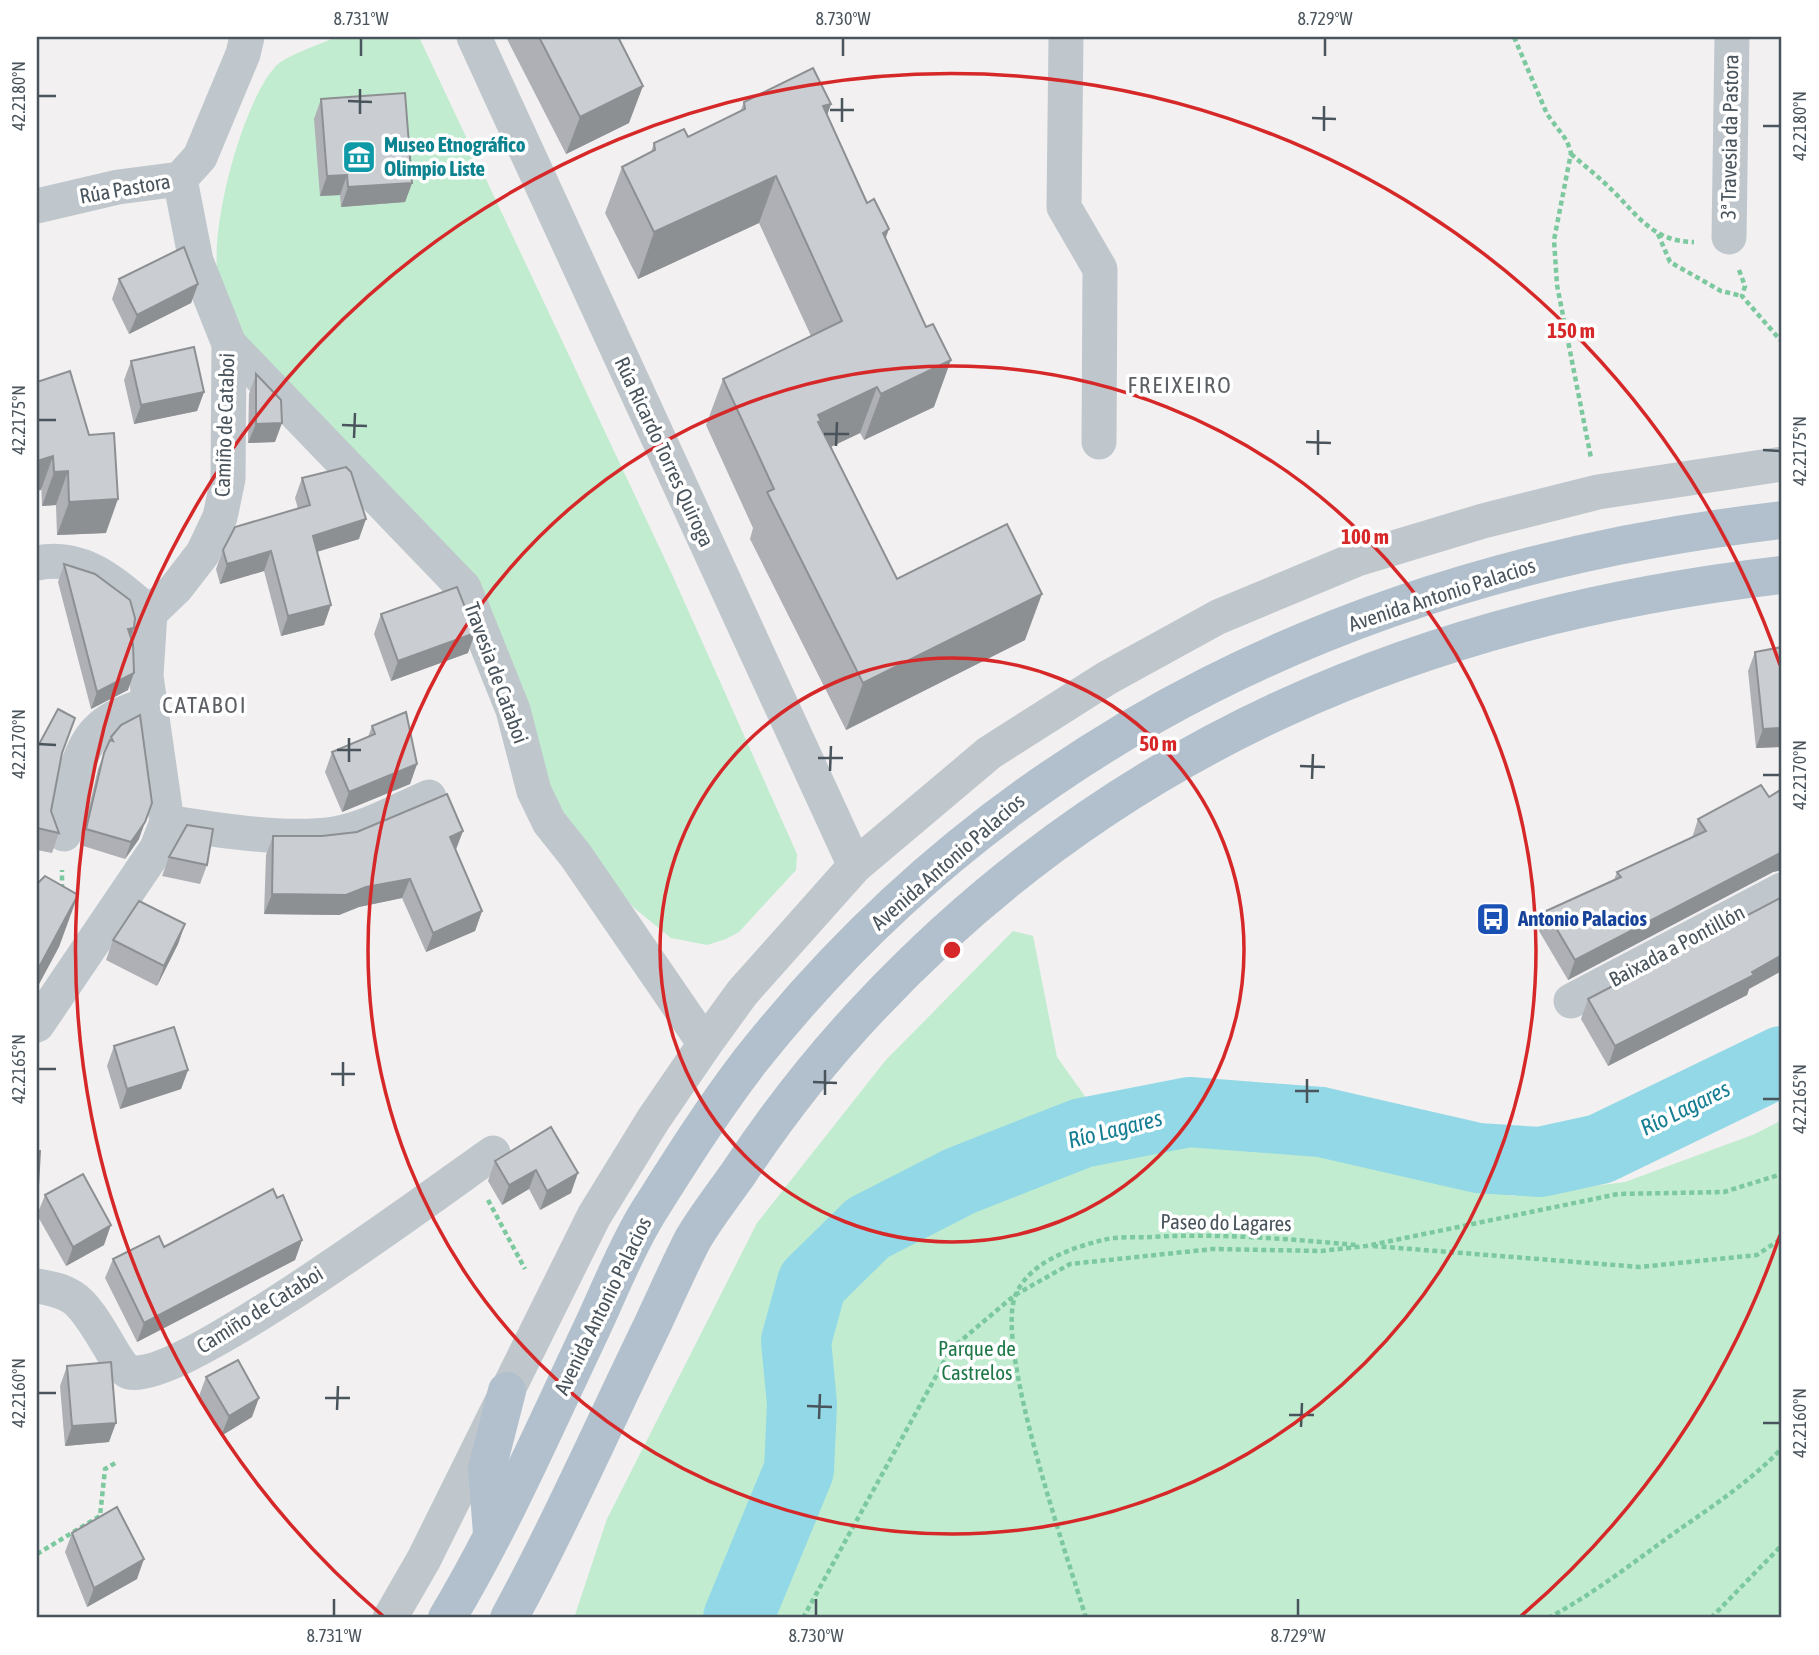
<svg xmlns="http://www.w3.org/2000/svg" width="1819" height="1655" font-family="'Asap Condensed',sans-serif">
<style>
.green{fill:#c1ecd0}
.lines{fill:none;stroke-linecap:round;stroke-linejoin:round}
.river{stroke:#92d8e6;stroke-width:70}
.path{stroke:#7cc89f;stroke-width:4.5;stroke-dasharray:5 3.5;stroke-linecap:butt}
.minor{stroke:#bfc7cd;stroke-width:35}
.primary{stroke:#b1c0cc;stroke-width:38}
.wall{fill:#aeb0b5}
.shaded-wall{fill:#8d9093}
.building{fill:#cacdd2;stroke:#8d9093;stroke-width:2}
.ticks{fill:none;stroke:#49545c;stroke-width:2.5}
.ring{fill:none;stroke:#d62828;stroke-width:3.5}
.labels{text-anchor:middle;stroke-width:7;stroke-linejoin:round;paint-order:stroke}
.street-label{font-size:21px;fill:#49545c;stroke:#fff}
.culture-label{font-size:21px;font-weight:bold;fill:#0d838f;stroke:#fff;text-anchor:start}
.transit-label{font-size:21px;font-weight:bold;fill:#164399;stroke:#fff;text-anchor:start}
.park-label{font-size:21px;fill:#1e7847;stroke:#fff}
.neighbourhood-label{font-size:23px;letter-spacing:2px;fill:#5c6064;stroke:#fff}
.water-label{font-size:23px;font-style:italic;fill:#167e93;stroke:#fff}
.centre{fill:#d62828;stroke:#fff;stroke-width:3.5}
.ring-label{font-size:21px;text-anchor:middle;font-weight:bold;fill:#d62828;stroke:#fff;stroke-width:7;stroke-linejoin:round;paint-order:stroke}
.neatline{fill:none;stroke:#49545c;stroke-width:2.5}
.ticks-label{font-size:18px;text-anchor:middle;fill:#49545c}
</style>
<rect width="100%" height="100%" fill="#f2f0f0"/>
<!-- green -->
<g class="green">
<path d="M337 37H419L671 572 797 854 796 870 739 932 726 939 707 945 671 938 633 907 554 821 476 591 240 331C234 315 223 298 219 282 207 233 242 104 275 67 284 56 323 43 337 37Z"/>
<polygon points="1013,931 1033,936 1057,1057 1121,1147 1196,1141 1307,1143 1513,1196 1625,1182 1755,1134 1782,1120 1782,1618 574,1618 607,1519 757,1223 885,1061"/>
</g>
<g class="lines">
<!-- river -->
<polyline class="river" points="738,1618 799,1470 802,1404 796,1341 812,1283 868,1228 960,1181 1082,1133 1189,1112 1321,1122 1478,1158 1540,1162 1600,1149 1782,1061"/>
<!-- path -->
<g class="path">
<polyline points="1514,37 1547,114 1567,141 1571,153 1554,240 1557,285 1591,458"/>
<path d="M1571 154C1585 166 1600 178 1613 191 1638 216 1654 242 1694 242"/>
<polyline points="1658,234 1670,262 1721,291 1742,296"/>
<polyline points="1739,270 1745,286 1742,296 1782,342"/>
<polyline points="62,889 62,870"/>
<polyline points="488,1200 525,1269"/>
<polyline points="1373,1246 1640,1267 1757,1255 1782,1238"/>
<polyline points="37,1554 100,1516 105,1469 117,1462"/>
<polyline points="803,1618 951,1349 1015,1295 1070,1264 1213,1249 1321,1251 1366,1246 1618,1194 1724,1192 1782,1174"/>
<path d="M1086 1618C1068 1558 993 1344 1016 1294 1030 1262 1071 1248 1103 1240 1117 1236 1135 1238 1150 1237 1219 1233 1288 1239 1357 1245"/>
<path d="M1548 1618C1594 1594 1635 1561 1677 1531 1713 1506 1752 1480 1782 1448"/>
<polyline points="1711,1618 1782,1545"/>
</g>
<!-- minor -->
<g class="minor">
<polyline points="474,37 855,866"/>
<polyline points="1066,37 1064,207 1100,269 1099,442"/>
<polyline points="37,206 118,187 180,179 200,157 243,54 247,37"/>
<polyline points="1729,237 1732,37"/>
<polyline points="229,344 464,588 513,710 534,791 549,822 576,856 705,1044"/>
<path d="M37 563C85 553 115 585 150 613"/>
<path d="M167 822C217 830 283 841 334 834 366 829 399 810 429 797"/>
<path d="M64 834C71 801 73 751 101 727 115 715 133 710 150 703"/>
<polyline points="1571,1001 1782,890"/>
<polyline points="37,1025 157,848 167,822 146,676 150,613 176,588 203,553 220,517 228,479 229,344 196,261 180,179"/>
<path d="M37 1286C49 1288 61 1290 72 1297 95 1311 117 1369 129 1372 179 1385 440 1190 493 1153"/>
<polyline points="390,1618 424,1559 594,1216 653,1120 705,1044 742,993 855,866 989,753 1107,678 1218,617 1357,559 1483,521 1598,492 1782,464"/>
</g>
<!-- primary -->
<g class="primary">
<polyline points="492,1533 487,1469 507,1391"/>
<path d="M447 1618C502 1526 545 1427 591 1330 609 1292 625 1250 647 1214 679 1163 713 1109 750 1061 1010 732 1372 568 1782 520"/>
<path d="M509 1618C559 1526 602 1429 648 1334 663 1303 677 1270 693 1239 706 1217 723 1195 738 1174 777 1115 819 1061 868 1009 1116 744 1426 616 1782 575"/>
</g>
</g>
<!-- wall -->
<g class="wall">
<polygon points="506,37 618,37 629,123 566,154"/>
<polygon points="321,99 412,183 405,202 341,207 340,195 320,196 314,119"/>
<polygon points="744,102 831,104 827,116 867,203 886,239 934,407 864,440 860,433 831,447 897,579 1025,640 846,730 750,539 753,528 706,425 723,379 811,336 759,223 638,279 605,213 622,167 651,152 654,143 688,137 740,112"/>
<polygon points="119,279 198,284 191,303 129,334 112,299"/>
<polygon points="131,361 204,392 197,411 134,424 124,380"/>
<polygon points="256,374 275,442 248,443 249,394"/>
<polygon points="37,382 106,533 57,535 56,505 42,506"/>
<polygon points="302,478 359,539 317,552 324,625 281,636 264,571 220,584 216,569 223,550 298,509 295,498"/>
<polygon points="64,564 134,628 131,637 128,690 91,709 58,582"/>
<polygon points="381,614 468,653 391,681 374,634"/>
<polygon points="1755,652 1782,747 1756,748 1748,671"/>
<polygon points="372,726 417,764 410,784 342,812 325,772 332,752 368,737"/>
<polygon points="111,737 139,839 125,859 80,845 98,769"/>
<polygon points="37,748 62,754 51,811 59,833 52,853 37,850"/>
<polygon points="1782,789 1782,870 1773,872 1568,980 1539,931 1546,911 1614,880 1617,872 1692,838 1698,819 1769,797"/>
<polygon points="463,831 456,850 482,911 475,931 426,952 402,898 359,907 339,915 264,914 266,855 273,836 322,836"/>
<polygon points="169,857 207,865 200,884 162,876"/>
<polygon points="185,924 178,944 157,986 106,960 113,940"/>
<polygon points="1749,989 1747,995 1608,1066 1581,1019 1588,999"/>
<polygon points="114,1046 188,1070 181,1089 120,1109 107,1066"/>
<polygon points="551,1127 571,1193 540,1210 529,1189 502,1205 488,1181 495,1161"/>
<polygon points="45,1195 104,1245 66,1266 37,1215"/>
<polygon points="277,1198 302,1240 295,1260 137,1342 105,1278 113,1259 164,1247"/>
<polygon points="67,1366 109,1442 65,1446 60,1386"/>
<polygon points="206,1377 252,1417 221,1436 199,1396"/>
<polygon points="72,1533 137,1579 87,1607 65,1552"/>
</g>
<!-- shaded-wall -->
<g class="shaded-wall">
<polygon points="643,86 629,123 566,154 580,117"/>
<polygon points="831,104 814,151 823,106"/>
<polygon points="347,175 340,195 320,196 327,176"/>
<polygon points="776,176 759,223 638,279 654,232"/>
<polygon points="412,183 405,202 341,207 348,187"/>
<polygon points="889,229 872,276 883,233"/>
<polygon points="198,284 191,303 129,334 137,315"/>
<polygon points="951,360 934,407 864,440 881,394"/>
<polygon points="877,387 860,433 807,458 818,415"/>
<polygon points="204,392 197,411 134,424 141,405"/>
<polygon points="282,423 275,442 248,443 256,424"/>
<polygon points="53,456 41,490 37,491 37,461"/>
<polygon points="68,471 56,505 42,506 54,472"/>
<polygon points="118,499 106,533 57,535 69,502"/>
<polygon points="366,519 359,539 306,555 313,536"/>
<polygon points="271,551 264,571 220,584 227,564"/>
<polygon points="1042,594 1025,640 846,730 863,683"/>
<polygon points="331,605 324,625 281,636 288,616"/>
<polygon points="134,628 128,645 128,629"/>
<polygon points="475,633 468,653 391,681 398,661"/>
<polygon points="134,673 128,690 91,709 97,692"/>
<polygon points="1782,728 1782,747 1756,748 1763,729"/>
<polygon points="417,764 410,784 342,812 349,792"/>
<polygon points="152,803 139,839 125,859 131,842"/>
<polygon points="463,831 455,851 450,837"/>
<polygon points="1782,852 1782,870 1773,872 1568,980 1575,960"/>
<polygon points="410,879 402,898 359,907 339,915 264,914 272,894 366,887"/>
<polygon points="78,895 59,947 37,988 37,971"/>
<polygon points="482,911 475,931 426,952 433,933"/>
<polygon points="185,924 178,944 157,986 164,966"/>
<polygon points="1782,955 1782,971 1749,989 1747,995 1608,1066 1615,1046"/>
<polygon points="188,1070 181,1089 120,1109 127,1089"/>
<polygon points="536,1170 529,1189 502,1205 509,1185"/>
<polygon points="578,1173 571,1193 540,1210 547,1191"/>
<polygon points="111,1225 104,1245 66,1266 73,1247"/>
<polygon points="302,1240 295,1260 137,1342 144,1323"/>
<polygon points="259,1398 252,1417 221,1436 229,1416"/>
<polygon points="116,1423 109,1442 65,1446 72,1426"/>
<polygon points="144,1559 137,1579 87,1607 94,1588"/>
</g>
<!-- building -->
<g class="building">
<polygon points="539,37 618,37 643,86 580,117"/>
<polygon points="813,68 831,104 823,106 867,203 874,199 889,229 883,233 926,327 933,324 951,360 881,394 877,387 818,415 821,421 818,422 897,579 1007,524 1042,594 863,683 767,492 774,489 723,379 842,321 776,176 654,232 622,167 655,150 654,143 684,129 688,137 745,109 744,102"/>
<polygon points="405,93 412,183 348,187 347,175 327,176 321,99"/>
<polygon points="184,247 198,284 137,315 119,279"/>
<polygon points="194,347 204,392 141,405 131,361"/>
<polygon points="70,371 89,435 114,433 118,499 69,502 68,471 54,472 53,456 37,461 37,382"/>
<polygon points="256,374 281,400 282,423 256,424"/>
<polygon points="346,467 351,472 366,519 313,536 331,605 288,616 271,551 227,564 223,550 235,527 310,505 302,478"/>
<polygon points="64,564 95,574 130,600 135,618 134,628 128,629 133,644 134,673 97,692"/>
<polygon points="457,587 475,633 398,661 381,614"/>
<polygon points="1782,647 1782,728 1763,729 1755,652"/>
<polygon points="58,709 75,718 62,753 51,811 59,833 37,828 37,748"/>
<polygon points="406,712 417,764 349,792 332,752 375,734 372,726"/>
<polygon points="140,715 152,803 145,822 131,842 86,829 104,753 110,740 113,741 111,737 121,725"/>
<polygon points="1761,785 1769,797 1782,789 1782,852 1575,960 1546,911 1621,877 1617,872 1706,831 1698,819"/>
<polygon points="447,794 463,831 450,837 482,911 433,933 410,879 366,887 346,895 272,894 273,836 322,836 357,832"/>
<polygon points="187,825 213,829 207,865 169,857"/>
<polygon points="45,876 78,895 37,971 37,884"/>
<polygon points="1782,897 1782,955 1752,972 1754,975 1615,1046 1588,999"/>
<polygon points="139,901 185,924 164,966 113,940"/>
<polygon points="174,1027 188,1070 127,1089 114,1046"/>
<polygon points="551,1127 578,1173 547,1191 536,1170 509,1185 495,1161"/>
<polygon points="37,1151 40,1151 37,1204"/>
<polygon points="83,1174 111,1225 73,1247 45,1195"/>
<polygon points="273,1189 277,1198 283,1195 302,1240 144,1323 113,1259 159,1236 164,1247"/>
<polygon points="238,1360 259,1398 229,1416 206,1377"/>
<polygon points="111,1362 116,1423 72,1426 67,1366"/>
<polygon points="117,1507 144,1559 94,1588 72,1533"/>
</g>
<!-- ticks -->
<path class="ticks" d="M361 56V38M843 56V38M1325 56V38M38 96H56M348 101 372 102M830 110H854M360 114V89M1312 118 1336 119M842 122V98M1763 126H1780M1324 131V106M38 420H56M342 425 367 426M824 434H849M354 438 355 413M1306 442 1331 443M836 446 837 422M1763 450 1780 451M1318 455V430M38 744 56 745M337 750H361M818 758H843M349 762V738M1300 766 1325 767M830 771 831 746M1763 775H1780M1312 779 1313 754M38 1069H56M331 1074H355M813 1082 837 1083M343 1086V1062M1295 1091H1319M825 1095V1070M1763 1099H1780M1307 1103V1079M38 1393H56M325 1398H350M807 1406 832 1407M337 1410 338 1386M1289 1415H1314M819 1419 820 1394M1763 1423H1780M1301 1427 1302 1403M334 1616V1599M816 1616V1599M1298 1616V1599"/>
<!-- distance rings -->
<g class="ring">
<circle cx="952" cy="950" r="292"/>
<circle cx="952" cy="950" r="584"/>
<path d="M1780 1235A876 876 0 0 1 1521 1616M383 1616A876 876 0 1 1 1780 665"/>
</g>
<!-- icons -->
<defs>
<g id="museum-square" transform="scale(1.75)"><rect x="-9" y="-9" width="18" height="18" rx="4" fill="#0f9aa8" stroke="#fff"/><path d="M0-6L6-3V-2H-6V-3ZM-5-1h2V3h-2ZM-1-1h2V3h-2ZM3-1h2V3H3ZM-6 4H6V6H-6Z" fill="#fff"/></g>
<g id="bus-square" transform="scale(1.75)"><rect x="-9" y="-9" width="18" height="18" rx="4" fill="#1a4fb4" stroke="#fff"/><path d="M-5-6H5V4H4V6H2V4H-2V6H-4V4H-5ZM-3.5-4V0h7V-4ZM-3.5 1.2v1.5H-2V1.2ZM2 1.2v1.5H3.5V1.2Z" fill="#fff"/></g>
</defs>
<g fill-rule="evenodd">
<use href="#museum-square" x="359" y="157"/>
<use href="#bus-square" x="1493" y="919"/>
</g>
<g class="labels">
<!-- street labels -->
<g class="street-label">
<text transform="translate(1730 137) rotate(-89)" y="7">3ª Travesia da Pastora</text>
<text transform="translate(125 189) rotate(-10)" y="7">Rúa Pastora</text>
<text transform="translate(225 425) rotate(-88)" y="7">Camiño de Cataboi</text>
<text transform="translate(664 452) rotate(65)" y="7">Rúa Ricardo Torres Quiroga</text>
<text transform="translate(1442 595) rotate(-18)" y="7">Avenida Antonio Palacios</text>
<text transform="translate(496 673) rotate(70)" y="7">Travesia de Cataboi</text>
<text transform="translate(948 862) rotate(-41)" y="7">Avenida Antonio Palacios</text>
<text transform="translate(1677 946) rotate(-28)" y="7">Baixada a Pontillón</text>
<text transform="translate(1226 1223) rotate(1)" y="7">Paseo do Lagares</text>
<text transform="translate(603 1306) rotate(-64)" y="7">Avenida Antonio Palacios</text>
<text transform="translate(260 1310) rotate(-32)" y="7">Camiño de Cataboi</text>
</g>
<!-- culture labels -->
<g class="culture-label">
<text x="384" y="152">Museo Etnográfico<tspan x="384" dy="24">Olimpio Liste</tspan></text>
</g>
<!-- transit labels -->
<g class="transit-label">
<text x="1518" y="926">Antonio Palacios</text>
</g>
<!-- park labels -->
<g class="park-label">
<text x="977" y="1356">Parque de<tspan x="977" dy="24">Castrelos</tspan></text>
</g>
<!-- neighbourhood labels -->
<g class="neighbourhood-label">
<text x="1180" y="393">FREIXEIRO</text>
<text x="205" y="713">CATABOI</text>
</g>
<!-- water labels -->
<g class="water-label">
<text transform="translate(1685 1108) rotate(-26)" y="8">Río Lagares</text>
<text transform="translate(1115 1129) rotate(-14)" y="8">Río Lagares</text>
</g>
</g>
<circle cx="952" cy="950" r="10" class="centre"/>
<g class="ring-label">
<text x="1571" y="338">150 m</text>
<text x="1365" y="544">100 m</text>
<text x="1158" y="751">50 m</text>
</g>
<!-- border -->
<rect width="1819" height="1655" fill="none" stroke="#ffffff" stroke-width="77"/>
<rect x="38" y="38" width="1742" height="1578" class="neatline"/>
<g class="ticks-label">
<text x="361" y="25">8.731°W</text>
<text x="843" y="25">8.730°W</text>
<text x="1325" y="25">8.729°W</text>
<text transform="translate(19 96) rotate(-90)" y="6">42.2180°N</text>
<text transform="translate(1800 126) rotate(-90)" y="6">42.2180°N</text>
<text transform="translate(19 420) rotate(-90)" y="6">42.2175°N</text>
<text transform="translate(1800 451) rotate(-90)" y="6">42.2175°N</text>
<text transform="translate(19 744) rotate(-90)" y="6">42.2170°N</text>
<text transform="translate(1800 775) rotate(-90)" y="6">42.2170°N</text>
<text transform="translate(19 1069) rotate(-90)" y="6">42.2165°N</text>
<text transform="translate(1800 1099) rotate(-90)" y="6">42.2165°N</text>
<text transform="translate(19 1393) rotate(-90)" y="6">42.2160°N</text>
<text transform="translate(1800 1423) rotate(-90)" y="6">42.2160°N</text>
<text x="334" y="1642">8.731°W</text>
<text x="816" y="1642">8.730°W</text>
<text x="1298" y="1642">8.729°W</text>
</g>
</svg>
